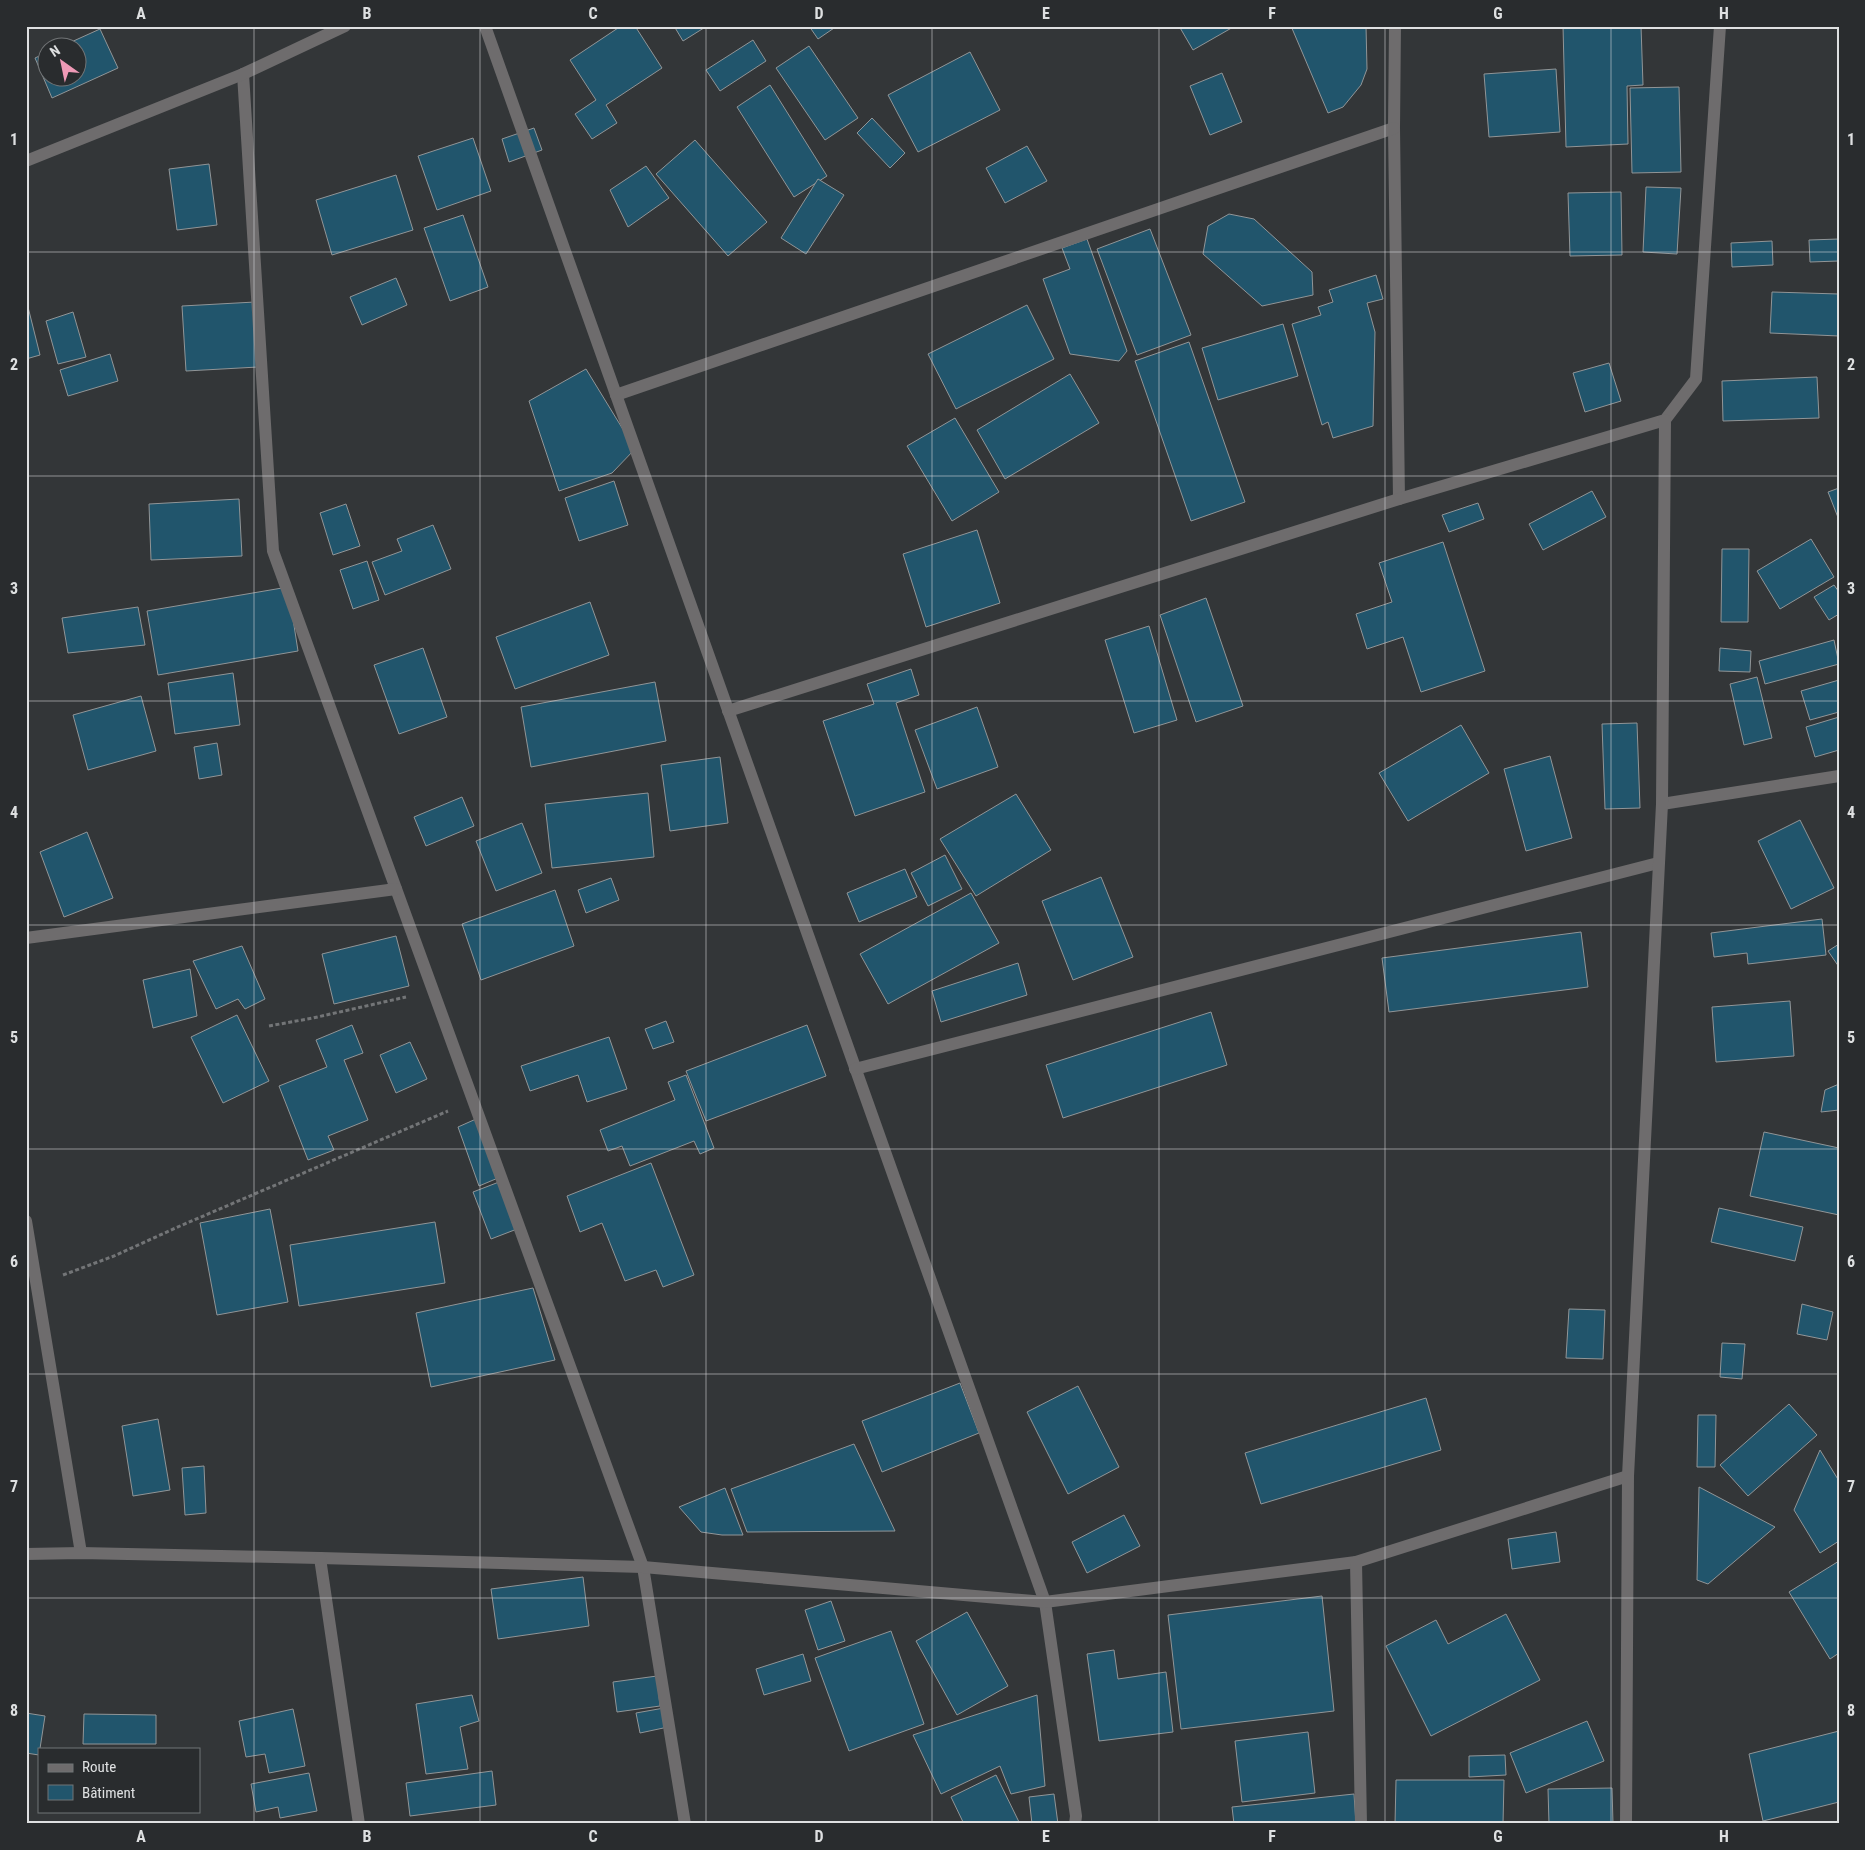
<svg xmlns="http://www.w3.org/2000/svg" width="1865" height="1850" font-family="'Roboto Condensed',sans-serif">
<style>
.building{fill:#21556c;stroke:#919597}
.lines{fill:none;stroke-linecap:round;stroke-linejoin:round}
.path{stroke:#737577;stroke-width:3;stroke-dasharray:4 2.5;stroke-linecap:butt}
.minor{stroke:#6e6c6d;stroke-width:12}
.grid{fill:none;stroke:#dee0e1;stroke-width:1;stroke-opacity:0.55}
.neatline{fill:none;stroke:#dee0e1;stroke-width:2}
.grid-label{font-size:16px;text-anchor:middle;font-weight:bold;fill:#dee0e1}
</style>
<rect width="100%" height="100%" fill="#333638"/>
<!-- building -->
<g class="building">
<polygon points="621,26 635,26 662,68 606,105 617,123 592,139 575,114 596,100 570,60"/>
<polygon points="674,26 707,26 683,41"/>
<polygon points="809,26 837,26 818,39"/>
<polygon points="1179,26 1235,26 1193,50"/>
<polygon points="1291,26 1366,26 1367,69 1361,85 1343,107 1328,113"/>
<polygon points="1563,26 1641,26 1643,85 1627,86 1628,144 1566,147"/>
<polygon points="100,29 118,68 52,98 35,58 48,52 48,78 78,78 78,48 58,48"/>
<polygon points="753,40 766,61 720,91 706,70"/>
<polygon points="809,46 858,118 825,140 776,68"/>
<polygon points="970,52 1000,110 918,152 888,95"/>
<polygon points="1556,69 1560,132 1489,137 1484,74"/>
<polygon points="1222,73 1242,122 1210,135 1190,86"/>
<polygon points="770,85 827,176 794,197 737,107"/>
<polygon points="1679,87 1681,172 1632,173 1630,88"/>
<polygon points="872,118 905,153 890,168 857,133"/>
<polygon points="534,128 542,150 509,162 502,139"/>
<polygon points="473,138 491,191 437,210 418,156"/>
<polygon points="695,140 767,222 728,256 656,174"/>
<polygon points="1027,146 1047,181 1005,203 986,168"/>
<polygon points="209,164 217,225 177,230 169,169"/>
<polygon points="646,166 669,198 628,227 610,190"/>
<polygon points="396,175 413,230 332,255 316,200"/>
<polygon points="818,179 844,195 806,254 781,238"/>
<polygon points="1646,187 1681,188 1677,254 1643,252"/>
<polygon points="1621,192 1622,255 1570,256 1568,193"/>
<polygon points="1229,214 1254,219 1312,272 1313,295 1262,306 1203,254 1208,226"/>
<polygon points="463,215 488,287 450,301 424,228"/>
<polygon points="1150,229 1191,335 1137,355 1097,249"/>
<polygon points="1087,239 1127,351 1119,361 1070,354 1043,279 1070,269 1062,248"/>
<polygon points="1839,239 1839,261 1810,262 1809,240"/>
<polygon points="1772,241 1773,265 1732,267 1731,243"/>
<polygon points="1376,275 1383,299 1367,303 1375,332 1373,426 1333,438 1328,422 1322,425 1292,324 1321,315 1318,307 1333,302 1329,290"/>
<polygon points="396,278 407,305 362,325 350,297"/>
<polygon points="1772,292 1839,294 1839,336 1770,333"/>
<polygon points="26,299 40,355 26,359"/>
<polygon points="255,302 258,367 186,371 182,306"/>
<polygon points="1027,305 1054,359 956,409 928,354"/>
<polygon points="73,312 86,357 58,364 46,321"/>
<polygon points="1283,324 1298,376 1218,400 1202,348"/>
<polygon points="1189,342 1245,502 1191,521 1135,361"/>
<polygon points="110,354 118,381 68,396 60,370"/>
<polygon points="1609,363 1621,401 1585,412 1573,373"/>
<polygon points="586,369 635,449 612,473 559,491 529,401"/>
<polygon points="1070,374 1099,423 1005,479 977,430"/>
<polygon points="1817,377 1819,418 1723,421 1722,381"/>
<polygon points="955,418 999,492 952,521 907,446"/>
<polygon points="614,481 628,525 579,541 565,498"/>
<polygon points="1839,488 1839,520 1828,492"/>
<polygon points="1592,491 1606,517 1543,550 1529,524"/>
<polygon points="239,499 242,556 151,560 149,504"/>
<polygon points="1478,503 1484,519 1449,532 1442,515"/>
<polygon points="346,504 360,546 333,555 320,513"/>
<polygon points="433,525 451,569 385,595 372,562 402,551 397,539"/>
<polygon points="977,530 1000,603 926,627 903,554"/>
<polygon points="1811,539 1834,577 1780,609 1757,571"/>
<polygon points="1443,542 1485,671 1421,692 1403,637 1367,649 1356,614 1392,602 1379,563"/>
<polygon points="1722,549 1749,549 1748,622 1721,622"/>
<polygon points="367,561 379,600 353,609 340,570"/>
<polygon points="1834,585 1839,592 1839,614 1829,620 1814,597"/>
<polygon points="288,587 298,651 158,675 147,611"/>
<polygon points="1206,598 1243,706 1196,722 1160,615"/>
<polygon points="590,602 609,655 515,689 496,637"/>
<polygon points="138,607 145,645 68,653 62,618"/>
<polygon points="1149,626 1177,720 1134,733 1105,640"/>
<polygon points="1834,640 1839,664 1765,684 1759,661"/>
<polygon points="423,648 447,717 399,734 374,665"/>
<polygon points="1720,648 1751,651 1750,672 1719,671"/>
<polygon points="911,669 919,695 896,703 925,792 855,816 823,721 874,704 867,684"/>
<polygon points="233,673 240,725 175,734 168,683"/>
<polygon points="1757,677 1772,738 1744,745 1730,684"/>
<polygon points="1839,680 1839,712 1810,720 1801,691"/>
<polygon points="655,682 666,741 531,767 521,707"/>
<polygon points="141,696 156,751 88,770 73,715"/>
<polygon points="977,707 998,767 937,789 915,730"/>
<polygon points="1839,717 1839,750 1815,757 1806,727"/>
<polygon points="1637,723 1640,808 1605,809 1602,724"/>
<polygon points="1461,725 1489,773 1408,821 1379,773"/>
<polygon points="217,743 222,775 199,779 194,747"/>
<polygon points="1550,756 1572,838 1526,851 1504,769"/>
<polygon points="720,757 728,823 670,831 661,765"/>
<polygon points="648,793 654,857 552,868 545,804"/>
<polygon points="1016,794 1051,850 976,896 940,839"/>
<polygon points="462,797 474,826 426,846 414,817"/>
<polygon points="1800,820 1834,888 1791,909 1758,841"/>
<polygon points="522,823 542,873 496,891 476,841"/>
<polygon points="87,832 113,898 64,917 40,852"/>
<polygon points="945,855 962,889 928,906 911,873"/>
<polygon points="905,869 917,897 859,922 847,893"/>
<polygon points="1101,877 1133,957 1073,980 1042,901"/>
<polygon points="611,878 619,900 586,913 578,890"/>
<polygon points="555,890 574,946 481,980 462,924"/>
<polygon points="971,893 999,943 888,1004 860,954"/>
<polygon points="1822,919 1826,955 1748,964 1747,953 1714,957 1711,933"/>
<polygon points="1581,932 1588,987 1389,1012 1382,958"/>
<polygon points="396,936 409,986 334,1004 322,954"/>
<polygon points="1839,944 1839,967 1828,951"/>
<polygon points="242,946 265,999 245,1009 238,999 216,1009 193,961"/>
<polygon points="1018,963 1027,995 941,1022 932,991"/>
<polygon points="190,969 197,1016 153,1028 143,980"/>
<polygon points="1790,1001 1794,1056 1716,1062 1712,1007"/>
<polygon points="1211,1012 1227,1065 1063,1118 1046,1065"/>
<polygon points="237,1015 269,1081 223,1103 191,1037"/>
<polygon points="666,1021 674,1042 653,1049 645,1029"/>
<polygon points="352,1025 363,1053 344,1060 368,1120 328,1136 334,1150 308,1160 279,1086 327,1067 316,1040"/>
<polygon points="807,1025 826,1076 706,1121 686,1071"/>
<polygon points="609,1037 627,1089 587,1102 578,1075 530,1091 521,1066"/>
<polygon points="410,1042 427,1079 396,1093 380,1055"/>
<polygon points="686,1075 714,1148 700,1154 694,1141 630,1166 622,1146 608,1151 600,1130 675,1100 668,1082"/>
<polygon points="1839,1084 1839,1110 1821,1112 1825,1090"/>
<polygon points="476,1119 498,1178 479,1186 458,1127"/>
<polygon points="1764,1132 1839,1148 1839,1215 1750,1196"/>
<polygon points="651,1163 694,1275 663,1287 656,1270 625,1281 602,1223 580,1232 567,1196"/>
<polygon points="499,1182 517,1229 491,1239 473,1192"/>
<polygon points="1719,1208 1803,1227 1795,1261 1711,1242"/>
<polygon points="270,1209 288,1302 217,1315 200,1223"/>
<polygon points="435,1222 445,1283 299,1306 290,1245"/>
<polygon points="533,1288 555,1360 431,1387 416,1313"/>
<polygon points="1802,1304 1833,1312 1827,1340 1797,1334"/>
<polygon points="1569,1309 1605,1310 1603,1359 1566,1358"/>
<polygon points="1722,1343 1745,1344 1742,1379 1720,1377"/>
<polygon points="960,1383 979,1433 882,1472 862,1421"/>
<polygon points="1078,1386 1119,1467 1068,1494 1027,1412"/>
<polygon points="1426,1398 1441,1450 1261,1504 1245,1453"/>
<polygon points="1789,1404 1817,1435 1748,1496 1720,1465"/>
<polygon points="1698,1415 1716,1415 1715,1467 1697,1467"/>
<polygon points="158,1419 170,1490 133,1496 122,1426"/>
<polygon points="854,1444 895,1531 747,1532 731,1489"/>
<polygon points="1820,1450 1839,1481 1839,1541 1820,1553 1794,1510"/>
<polygon points="204,1466 206,1513 185,1515 182,1468"/>
<polygon points="1699,1487 1775,1527 1708,1584 1697,1580"/>
<polygon points="725,1488 743,1535 722,1535 701,1532 679,1507"/>
<polygon points="1124,1515 1140,1546 1087,1573 1072,1542"/>
<polygon points="1556,1532 1560,1562 1512,1569 1508,1539"/>
<polygon points="1839,1561 1839,1653 1830,1659 1789,1592"/>
<polygon points="583,1577 589,1626 498,1639 491,1589"/>
<polygon points="1322,1596 1334,1711 1181,1729 1168,1615"/>
<polygon points="831,1601 845,1641 818,1650 805,1610"/>
<polygon points="967,1612 1008,1686 957,1715 916,1641"/>
<polygon points="1506,1614 1540,1680 1431,1736 1386,1646 1436,1620 1448,1644"/>
<polygon points="891,1631 924,1724 849,1751 815,1658"/>
<polygon points="1114,1650 1118,1679 1166,1672 1173,1732 1099,1741 1087,1654"/>
<polygon points="803,1654 811,1681 764,1695 756,1669"/>
<polygon points="657,1676 660,1706 617,1712 613,1682"/>
<polygon points="472,1695 479,1721 460,1727 468,1769 426,1774 416,1704"/>
<polygon points="1037,1695 1045,1786 1011,1794 1000,1766 941,1794 913,1735"/>
<polygon points="664,1708 668,1727 640,1733 636,1713"/>
<polygon points="293,1709 305,1766 269,1773 265,1754 246,1757 239,1721"/>
<polygon points="26,1713 45,1716 39,1755 26,1753"/>
<polygon points="84,1714 156,1715 156,1744 83,1744"/>
<polygon points="1587,1721 1604,1761 1526,1793 1510,1753"/>
<polygon points="1839,1731 1839,1802 1763,1821 1749,1754"/>
<polygon points="1308,1732 1315,1793 1242,1802 1235,1741"/>
<polygon points="1505,1755 1506,1775 1469,1777 1469,1756"/>
<polygon points="492,1771 496,1805 410,1816 406,1783"/>
<polygon points="309,1773 317,1811 280,1818 278,1807 256,1812 251,1784"/>
<polygon points="996,1775 1020,1824 964,1824 951,1797"/>
<polygon points="1396,1780 1504,1780 1503,1824 1395,1824"/>
<polygon points="1612,1788 1613,1824 1549,1824 1548,1789"/>
<polygon points="1054,1794 1058,1824 1032,1824 1029,1797"/>
<polygon points="1354,1794 1356,1824 1234,1824 1232,1807"/>
</g>
<g class="lines">
<!-- path -->
<g class="path">
<polyline points="269,1026 313,1018 406,997"/>
<polyline points="63,1275 114,1256 180,1226 448,1111"/>
</g>
<!-- minor -->
<g class="minor">
<polyline points="485,26 1045,1602 1076,1816 1075,1824"/>
<polyline points="1395,26 1394,128 1399,499"/>
<polyline points="243,74 273,551 643,1567 685,1824"/>
<polyline points="26,161 243,74 345,26"/>
<polyline points="616,395 1394,128"/>
<polyline points="728,711 1399,499 1665,420 1696,379 1720,26"/>
<polyline points="1662,804 1839,776"/>
<polyline points="26,938 396,889"/>
<polyline points="855,1069 1658,863"/>
<polyline points="26,1221 81,1553"/>
<polyline points="26,1554 81,1553 320,1558 643,1567 1045,1602 1356,1562 1628,1476"/>
<polyline points="320,1558 359,1824"/>
<polyline points="1356,1562 1361,1824"/>
<polyline points="1626,1824 1628,1476 1662,804 1665,420"/>
</g>
</g>
<!-- grid -->
<path class="grid" d="M254 26V1824M480 26V1824M706 26V1824M932 26V1824M1159 26V1824M1385 26V1824M1611 26V1824M26 252H1839M26 476H1839M26 701H1839M26 925H1839M26 1149H1839M26 1374H1839M26 1598H1839"/>
<!-- border -->
<rect width="1865" height="1850" fill="none" stroke="#292c2e" stroke-width="55"/>
<!-- legend -->
<rect x="38" y="1748" width="162" height="65" fill="#292c2e" stroke="#717476"/>
<rect x="48" y="1764" width="25" height="8" fill="#6e6c6d" stroke="#717476"/>
<text x="82" y="1772" font-size="15" fill="#dee0e1">Route</text>
<rect x="48" y="1785" width="25" height="15" fill="#21556c" stroke="#717476"/>
<text x="82" y="1798" font-size="15" fill="#dee0e1">Bâtiment</text>
<!-- north arrow -->
<g transform="translate(62 62) rotate(327)"><circle r="24" fill="#292c2e" stroke="#717476"/>
<path d="M0-4L9 19L0 12L-9 19Z" fill="#ef9ab7"/>
<text y="-8" font-size="14" font-weight="bold" text-anchor="middle" fill="#dee0e1">N</text>
</g>
<rect x="28" y="28" width="1810" height="1794" class="neatline"/>
<g class="grid-label">
<text x="141" y="19">A</text>
<text x="367" y="19">B</text>
<text x="593" y="19">C</text>
<text x="819" y="19">D</text>
<text x="1046" y="19">E</text>
<text x="1272" y="19">F</text>
<text x="1498" y="19">G</text>
<text x="1724" y="19">H</text>
<text x="14" y="145">1</text>
<text x="1851" y="145">1</text>
<text x="14" y="370">2</text>
<text x="1851" y="370">2</text>
<text x="14" y="594">3</text>
<text x="1851" y="594">3</text>
<text x="14" y="818">4</text>
<text x="1851" y="818">4</text>
<text x="14" y="1043">5</text>
<text x="1851" y="1043">5</text>
<text x="14" y="1267">6</text>
<text x="1851" y="1267">6</text>
<text x="14" y="1492">7</text>
<text x="1851" y="1492">7</text>
<text x="14" y="1716">8</text>
<text x="1851" y="1716">8</text>
<text x="141" y="1842">A</text>
<text x="367" y="1842">B</text>
<text x="593" y="1842">C</text>
<text x="819" y="1842">D</text>
<text x="1046" y="1842">E</text>
<text x="1272" y="1842">F</text>
<text x="1498" y="1842">G</text>
<text x="1724" y="1842">H</text>
</g>
</svg>
